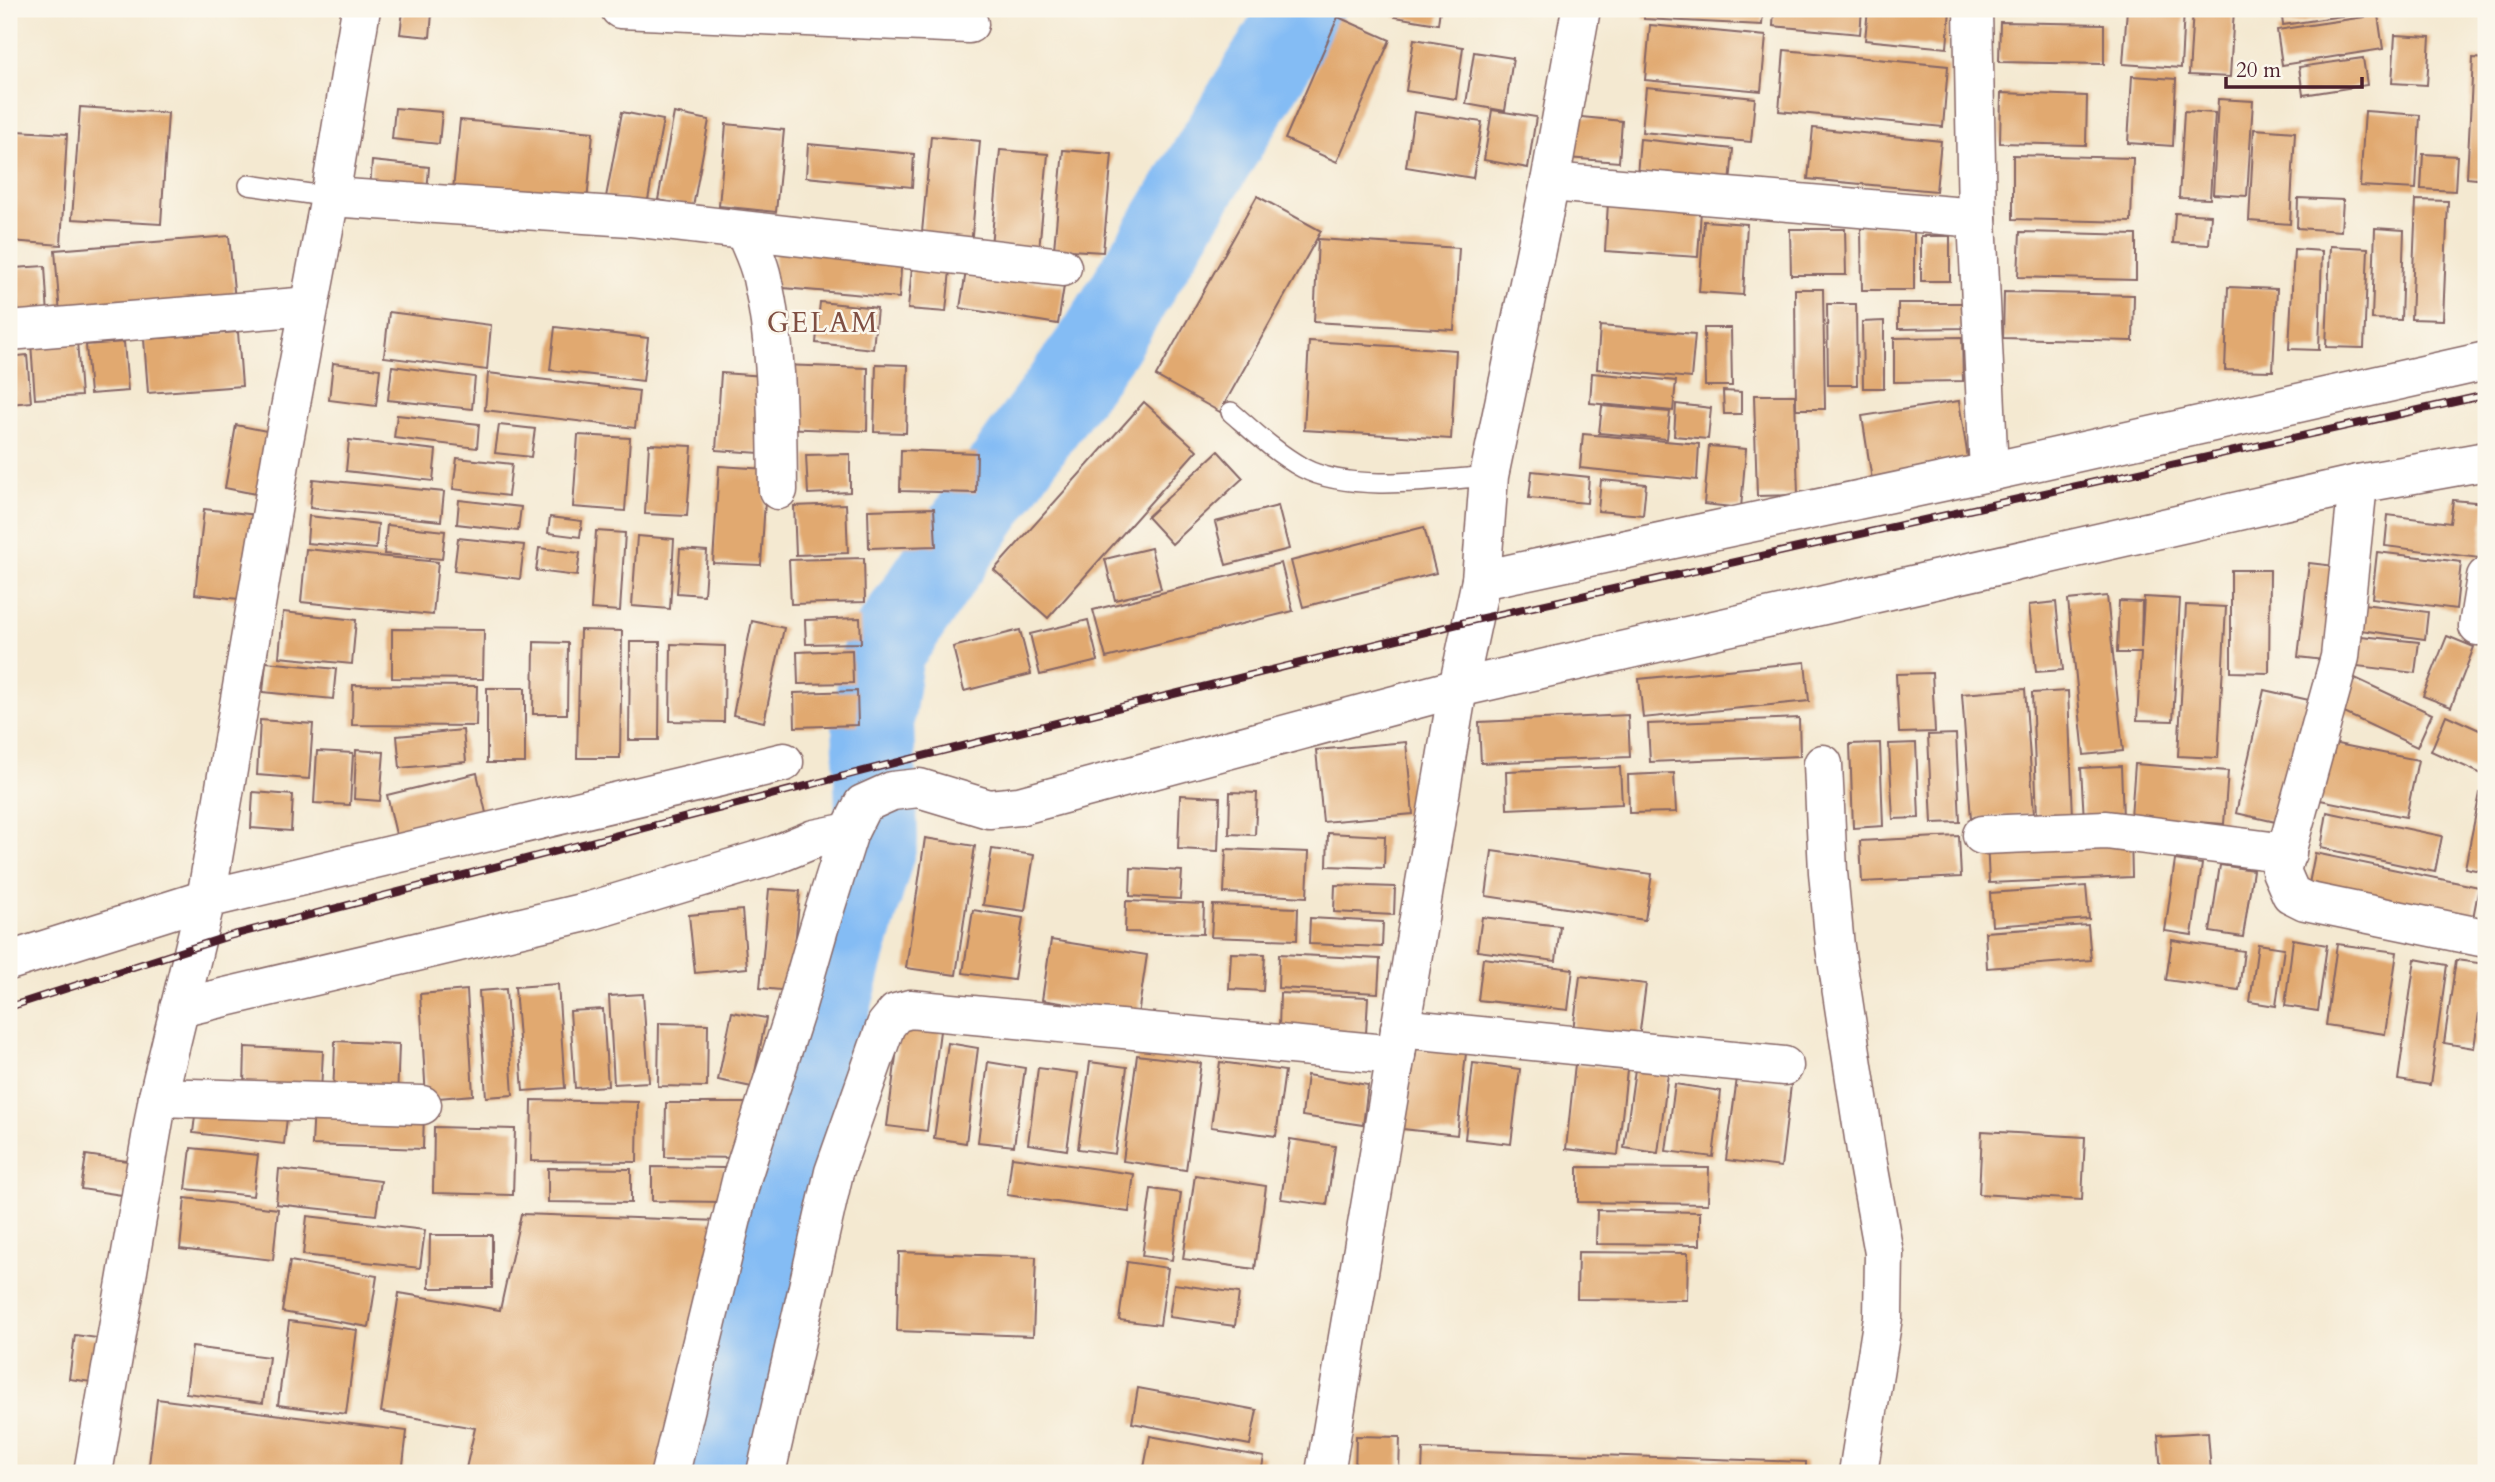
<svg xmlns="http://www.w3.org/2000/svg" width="2495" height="1482" font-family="Cardo,serif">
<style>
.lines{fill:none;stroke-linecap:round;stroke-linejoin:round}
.river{stroke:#84bcf4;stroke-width:82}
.building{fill:#e1a96f}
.lane-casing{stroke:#866665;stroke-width:22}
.street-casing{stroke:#866665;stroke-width:41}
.lane{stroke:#fff;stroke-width:19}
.street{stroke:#fff;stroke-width:38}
.rail-casing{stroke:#4a1f2b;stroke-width:8}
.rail{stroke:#fbf7ec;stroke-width:5;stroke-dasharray:16;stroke-linecap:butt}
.labels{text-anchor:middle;stroke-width:5;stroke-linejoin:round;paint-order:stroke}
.quarter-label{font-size:28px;letter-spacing:2px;fill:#7f4f43;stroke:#fbf7ec}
</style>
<rect width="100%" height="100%" fill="#fbf7ec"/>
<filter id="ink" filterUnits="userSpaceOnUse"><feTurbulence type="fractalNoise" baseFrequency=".0143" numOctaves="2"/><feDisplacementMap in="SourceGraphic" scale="14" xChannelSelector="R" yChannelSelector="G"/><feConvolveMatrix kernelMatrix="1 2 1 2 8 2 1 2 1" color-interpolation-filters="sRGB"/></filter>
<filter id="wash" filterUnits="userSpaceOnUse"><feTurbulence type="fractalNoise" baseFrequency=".00686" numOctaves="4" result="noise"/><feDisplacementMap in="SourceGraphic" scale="28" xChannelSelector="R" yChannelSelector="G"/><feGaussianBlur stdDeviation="1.57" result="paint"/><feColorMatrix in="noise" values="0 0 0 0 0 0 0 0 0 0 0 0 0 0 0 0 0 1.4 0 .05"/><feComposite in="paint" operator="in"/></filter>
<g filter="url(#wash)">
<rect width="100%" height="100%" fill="#f4e9d1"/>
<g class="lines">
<!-- river -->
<polyline class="river" points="715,1449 843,956 877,839 873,721 883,652 1016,457 1100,341 1303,9"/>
</g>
<g id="blocks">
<!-- building -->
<g class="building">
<polygon points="1396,9 1440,9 1438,24 1395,17"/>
<polygon points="1644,9 1763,9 1762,25 1644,19"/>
<polygon points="1774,9 1862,9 1860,34 1773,26"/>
<polygon points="1868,9 1950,9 1947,48 1865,40"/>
<polygon points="2127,9 2184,9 2181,68 2123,64"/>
<polygon points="2193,9 2234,9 2230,77 2189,75"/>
<polygon points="2281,9 2379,9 2380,10 2283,25"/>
<polygon points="403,11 432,13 430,37 400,34"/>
<polygon points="2378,15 2383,49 2282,65 2277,30"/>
<polygon points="1338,17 1390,40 1337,162 1285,139"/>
<polygon points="2000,22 2104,24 2104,64 1999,62"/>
<polygon points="1650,25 1766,36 1761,91 1645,80"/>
<polygon points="2395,35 2430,37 2427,85 2392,83"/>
<polygon points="1414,39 1463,47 1456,99 1406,91"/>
<polygon points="1784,50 1948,66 1943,127 1779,111"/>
<polygon points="1474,52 1513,58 1505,111 1466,104"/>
<polygon points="2363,58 2367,85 2303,95 2299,67"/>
<polygon points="2473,58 2486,59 2486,180 2467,178"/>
<polygon points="2132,76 2176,79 2173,146 2128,143"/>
<polygon points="1646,87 1755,98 1751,142 1642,132"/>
<polygon points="2001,93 2087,96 2086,145 2000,143"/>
<polygon points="2218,99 2253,101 2247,196 2213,194"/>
<polygon points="80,107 168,113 161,224 72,219"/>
<polygon points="395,108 442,112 439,144 392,139"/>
<polygon points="1492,110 1536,117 1528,168 1484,160"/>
<polygon points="2184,111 2215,113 2210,199 2179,198"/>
<polygon points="2365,111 2420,115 2416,189 2360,186"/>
<polygon points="622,112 663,120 647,205 606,197"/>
<polygon points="1414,112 1482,122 1473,178 1406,167"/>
<polygon points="674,113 709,120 693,207 658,200"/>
<polygon points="1571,116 1622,121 1619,162 1567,158"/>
<polygon points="460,120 593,132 587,203 453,190"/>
<polygon points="726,124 784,130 776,212 719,206"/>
<polygon points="1813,128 1941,141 1936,191 1808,179"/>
<polygon points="2254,129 2295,132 2290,224 2249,221"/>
<polygon points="17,131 67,134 61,245 11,241"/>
<polygon points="931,136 980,141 971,247 921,243"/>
<polygon points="1640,139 1733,149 1730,184 1637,175"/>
<polygon points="808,144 914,154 912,187 806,177"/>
<polygon points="1000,150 1048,154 1039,250 991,246"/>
<polygon points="1063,150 1112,154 1103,252 1054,249"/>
<polygon points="2423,154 2457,156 2455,191 2421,189"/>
<polygon points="2013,155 2133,158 2131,222 2013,219"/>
<polygon points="372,161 429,167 427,194 370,189"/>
<polygon points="1257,196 1321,231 1220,412 1156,376"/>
<polygon points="2298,198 2343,200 2341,231 2297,228"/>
<polygon points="2416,200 2448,201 2443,320 2411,319"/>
<polygon points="1608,203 1701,210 1698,257 1605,251"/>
<polygon points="2175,213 2211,215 2209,245 2173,243"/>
<polygon points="1704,221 1747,224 1743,295 1699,292"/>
<polygon points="1861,227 1914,227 1914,290 1862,290"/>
<polygon points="2375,228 2404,230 2401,320 2372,319"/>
<polygon points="1790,229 1845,229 1846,275 1791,275"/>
<polygon points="2020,232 2136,235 2136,280 2018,277"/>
<polygon points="229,236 235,301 60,315 55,250"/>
<rect x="1921" y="236" width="29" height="45"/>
<polygon points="1318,239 1459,248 1454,330 1314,322"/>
<polygon points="776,244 902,255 899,298 772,287"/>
<polygon points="2330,246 2368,248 2364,348 2326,347"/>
<polygon points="2294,249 2322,251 2319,350 2289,349"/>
<polygon points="45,266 48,316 19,319 14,268"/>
<polygon points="912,267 950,270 946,312 908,309"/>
<polygon points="966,271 1064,286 1058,324 960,308"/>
<polygon points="2228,287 2277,289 2273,371 2225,370"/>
<polygon points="1795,289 1823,289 1825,409 1796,409"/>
<polygon points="2004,292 2134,295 2133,341 2003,338"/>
<polygon points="820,302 877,308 873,349 816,343"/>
<polygon points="1898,303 1970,303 1969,328 1898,329"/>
<polygon points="1827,304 1856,304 1857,385 1828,385"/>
<polygon points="389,312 491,325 487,370 384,357"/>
<polygon points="1884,321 1884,388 1863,388 1862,322"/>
<polygon points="1600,326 1695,334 1691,378 1597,369"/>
<polygon points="555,327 648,338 643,381 550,370"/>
<polygon points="1704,328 1731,328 1732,386 1705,386"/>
<polygon points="238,332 242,386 148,393 144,339"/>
<polygon points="1962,337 1963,381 1894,382 1894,338"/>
<polygon points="77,340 81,396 35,399 31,343"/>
<polygon points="1309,341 1456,350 1451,439 1304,430"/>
<polygon points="124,342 128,391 90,394 86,345"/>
<polygon points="27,355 31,402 9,404 9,357"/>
<polygon points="333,363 380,369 376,406 329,400"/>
<polygon points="876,364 908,365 906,433 874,432"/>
<polygon points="780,365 868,368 867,431 778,428"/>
<polygon points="392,366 475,377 472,409 388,400"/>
<polygon points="488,373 639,391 635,428 485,410"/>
<polygon points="721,373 765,376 760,453 716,450"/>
<polygon points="1592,373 1676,381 1673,411 1590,403"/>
<polygon points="1723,391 1741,392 1741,414 1724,414"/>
<polygon points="1754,395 1795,395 1798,495 1757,496"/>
<polygon points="1959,401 1969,465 1872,480 1862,416"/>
<polygon points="1144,402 1197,450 1048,618 994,570"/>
<polygon points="1676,404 1711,408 1708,439 1674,436"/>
<polygon points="1602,406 1670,412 1667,439 1599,433"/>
<polygon points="397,415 479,424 477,448 394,438"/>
<polygon points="236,425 277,433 266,496 225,488"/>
<polygon points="499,425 535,429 531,457 495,453"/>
<polygon points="1583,434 1699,444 1697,480 1580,468"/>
<polygon points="578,435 630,438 625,511 573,507"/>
<polygon points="349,440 436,450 433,481 346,471"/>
<polygon points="649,444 692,446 687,516 645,514"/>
<polygon points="1709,446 1746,449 1741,508 1704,504"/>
<polygon points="901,450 977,453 976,493 900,491"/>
<polygon points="1218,451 1243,478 1172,544 1147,517"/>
<polygon points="850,454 850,492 808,494 806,455"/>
<polygon points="457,458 512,464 508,496 453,489"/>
<polygon points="719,466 767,469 761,565 713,563"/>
<polygon points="1532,471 1589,477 1587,503 1529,498"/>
<polygon points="313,479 444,492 441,521 310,508"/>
<polygon points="1601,480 1646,484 1643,515 1598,511"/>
<polygon points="459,500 521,507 518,531 457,524"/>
<polygon points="2453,500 2485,503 2479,558 2385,546 2388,515 2450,523"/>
<polygon points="846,504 848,553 796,555 794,506"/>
<polygon points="1278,506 1289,549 1226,565 1215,522"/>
<polygon points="934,508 936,546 869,548 868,510"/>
<polygon points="204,509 257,515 247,600 195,594"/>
<polygon points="309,516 378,524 376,549 307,543"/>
<polygon points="550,517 582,521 580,537 548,533"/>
<polygon points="387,525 445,531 442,559 384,554"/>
<polygon points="1424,527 1436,573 1303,607 1291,561"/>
<polygon points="596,531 625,533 620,611 591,609"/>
<polygon points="637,536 674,539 670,609 632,606"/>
<polygon points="458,538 524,545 520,579 454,571"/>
<polygon points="539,548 580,553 577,576 536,571"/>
<polygon points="1151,548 1161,589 1115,600 1105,559"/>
<polygon points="306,549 438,562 433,615 301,602"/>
<polygon points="680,549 707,551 704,595 677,593"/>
<polygon points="2377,552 2461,562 2456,609 2372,598"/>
<polygon points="864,558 865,602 791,604 789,560"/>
<polygon points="1281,563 1293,611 1106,658 1093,610"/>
<polygon points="2309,563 2343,567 2332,661 2298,657"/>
<polygon points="2231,570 2270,570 2269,673 2231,672"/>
<polygon points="2107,596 2123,751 2084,755 2068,600"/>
<polygon points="2144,597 2180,599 2173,721 2137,720 2141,653 2117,653 2119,601 2142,602 2141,648"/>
<polygon points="2056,602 2063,670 2036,672 2029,605"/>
<polygon points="2363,604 2428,612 2425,639 2360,630"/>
<polygon points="2186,605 2226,607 2218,758 2178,756"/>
<polygon points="283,612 356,620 352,664 279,657"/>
<polygon points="860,618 861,643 806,644 805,620"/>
<polygon points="1088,620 1098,661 1040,675 1030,634"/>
<polygon points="752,621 784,628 764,722 733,715"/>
<polygon points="392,629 484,630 483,679 392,678"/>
<polygon points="580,630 622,631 620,758 577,758"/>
<polygon points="1020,630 1031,674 964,691 953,647"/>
<polygon points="2361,636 2419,642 2415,673 2357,666"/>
<polygon points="2447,636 2474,647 2451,707 2423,696"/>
<polygon points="534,642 568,643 567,714 533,714"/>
<polygon points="630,642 660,642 659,740 629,740"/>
<polygon points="671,644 725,646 724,722 670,721"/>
<polygon points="852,650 853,683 798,684 797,652"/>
<polygon points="266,662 336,669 333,699 263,692"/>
<polygon points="1805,662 1809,701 1643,718 1639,679"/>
<polygon points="1932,673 1935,732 1899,733 1896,674"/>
<polygon points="2355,678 2432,714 2417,747 2340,711"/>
<polygon points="353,685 477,686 476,726 352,725"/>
<rect x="487" y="688" width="38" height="75"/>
<polygon points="2025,689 2034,814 1971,819 1962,694"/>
<polygon points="2264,690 2309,700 2280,823 2236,813"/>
<polygon points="857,691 858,725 795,727 794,693"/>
<polygon points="2068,691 2073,817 2037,818 2032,693"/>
<polygon points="1628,715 1630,757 1481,763 1479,722"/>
<polygon points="2446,715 2486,733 2486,776 2431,751"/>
<polygon points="1799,718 1800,756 1650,762 1648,724"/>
<polygon points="260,720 313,724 309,779 257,775"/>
<polygon points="463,730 466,762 400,768 397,736"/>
<polygon points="1956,734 1960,822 1932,823 1928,735"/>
<polygon points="1406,742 1413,814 1323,822 1316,750"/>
<polygon points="2327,742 2418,760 2406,817 2315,799"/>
<polygon points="1880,743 1883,826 1853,828 1850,744"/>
<polygon points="1916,743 1919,818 1893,819 1889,744"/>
<polygon points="356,750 384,752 380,801 354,799"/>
<polygon points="317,751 353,753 350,805 314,803"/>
<polygon points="2135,764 2228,771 2224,824 2131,817"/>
<polygon points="2121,766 2123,818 2084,820 2081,768"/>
<polygon points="1620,767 1622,804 1507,809 1506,771"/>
<polygon points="477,773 488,822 398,843 387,795"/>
<polygon points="1674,773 1676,812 1629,813 1628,775"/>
<polygon points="253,792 293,795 291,831 251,828"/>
<polygon points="1230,792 1257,793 1255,835 1229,834"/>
<polygon points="2480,793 2486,795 2486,872 2465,868"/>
<polygon points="1180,795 1220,797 1218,851 1178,849"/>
<polygon points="2327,812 2442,836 2435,872 2321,848"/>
<polygon points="1328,833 1385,836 1384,868 1327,866"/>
<polygon points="2131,835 2132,877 1989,883 1987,840"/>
<polygon points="1959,836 1961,877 1862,882 1860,841"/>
<polygon points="925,838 975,846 956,975 906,968"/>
<polygon points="992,849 1034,855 1025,911 983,905"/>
<polygon points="1226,849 1309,852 1307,897 1224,893"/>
<polygon points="1492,851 1652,874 1645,920 1486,896"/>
<polygon points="2315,853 2479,887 2472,923 2308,889"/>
<polygon points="2175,860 2202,864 2192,935 2165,931"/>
<polygon points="2220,865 2253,870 2243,937 2210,932"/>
<polygon points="1131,868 1182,871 1180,899 1130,896"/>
<polygon points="1335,885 1395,887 1394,915 1334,912"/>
<polygon points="2086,886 2089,919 1992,926 1990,893"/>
<polygon points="769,889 800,891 791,991 760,988"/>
<polygon points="1126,901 1204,904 1203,934 1125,932"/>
<polygon points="1213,905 1298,908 1297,940 1211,937"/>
<polygon points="742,910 747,968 695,973 689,915"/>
<polygon points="973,910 1023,918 1014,980 963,973"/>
<polygon points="1482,917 1560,926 1556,961 1477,951"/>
<polygon points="1310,918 1383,922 1382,947 1309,944"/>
<polygon points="2088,925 2091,960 1987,968 1985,932"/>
<polygon points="2293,939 2327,945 2318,1011 2285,1006"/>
<polygon points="1051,940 1147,955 1138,1015 1042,1000"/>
<polygon points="2172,940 2244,951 2239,990 2166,980"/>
<polygon points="2258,944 2284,948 2276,1006 2250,1002"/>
<polygon points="2337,944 2397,952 2385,1034 2326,1025"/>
<polygon points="1231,953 1265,954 1263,991 1229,989"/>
<polygon points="1279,954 1380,959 1378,993 1278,988"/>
<polygon points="1483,958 1573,969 1568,1010 1478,1000"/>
<polygon points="2415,959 2447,965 2430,1085 2398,1080"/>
<polygon points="2456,960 2486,964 2474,1048 2444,1043"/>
<polygon points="1580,976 1646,984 1639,1038 1573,1030"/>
<polygon points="558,984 565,1088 523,1091 515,987"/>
<polygon points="506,989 513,1095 486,1097 479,991"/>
<polygon points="467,990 473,1095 426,1099 420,994"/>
<polygon points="1280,993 1368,997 1366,1034 1279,1030"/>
<polygon points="643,994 649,1082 614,1084 609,996"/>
<polygon points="603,1009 608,1086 575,1088 570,1011"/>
<polygon points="732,1012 766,1018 752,1087 718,1080"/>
<polygon points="659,1023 708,1024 707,1087 658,1086"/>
<polygon points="900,1025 940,1031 927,1131 887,1126"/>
<polygon points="335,1041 399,1044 397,1101 333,1098"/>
<polygon points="948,1043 978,1048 966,1143 934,1138"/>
<polygon points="245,1047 323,1051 321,1092 244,1088"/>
<polygon points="1412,1047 1466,1053 1457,1135 1403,1129"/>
<polygon points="1137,1055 1201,1063 1186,1170 1123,1161"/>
<polygon points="988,1062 1025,1068 1014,1146 978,1142"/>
<polygon points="1090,1062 1127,1067 1115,1154 1078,1149"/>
<polygon points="1220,1062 1285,1071 1276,1136 1211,1127"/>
<polygon points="1473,1063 1520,1069 1511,1144 1465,1139"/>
<polygon points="1575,1064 1627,1070 1618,1155 1566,1149"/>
<polygon points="1038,1068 1078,1073 1067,1150 1028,1144"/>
<polygon points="1635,1069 1668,1073 1658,1153 1624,1148"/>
<polygon points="1307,1075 1368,1085 1363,1125 1302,1116"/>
<polygon points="1737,1078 1791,1085 1781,1167 1726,1160"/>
<polygon points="1675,1084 1721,1091 1713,1157 1666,1151"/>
<polygon points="532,1100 638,1102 637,1162 531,1161"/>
<polygon points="666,1103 745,1103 745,1158 665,1157"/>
<polygon points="314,1106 424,1111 423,1149 312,1145"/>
<polygon points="196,1107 287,1118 284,1144 193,1133"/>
<polygon points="434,1127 515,1129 513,1195 433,1193"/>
<polygon points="1982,1131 2085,1137 2082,1200 1979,1194"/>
<polygon points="1290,1139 1335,1146 1327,1205 1281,1199"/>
<polygon points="191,1148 258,1155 253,1196 186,1189"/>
<polygon points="86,1155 134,1162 129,1196 81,1189"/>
<polygon points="1012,1157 1134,1174 1129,1212 1007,1195"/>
<polygon points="652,1167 724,1168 724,1202 652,1201"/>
<polygon points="1578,1167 1709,1168 1708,1204 1578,1202"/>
<polygon points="548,1168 631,1169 631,1203 548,1202"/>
<polygon points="279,1169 381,1181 376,1215 276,1204"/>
<polygon points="1195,1175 1266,1186 1255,1269 1183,1259"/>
<polygon points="1151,1189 1181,1193 1172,1260 1142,1256"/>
<polygon points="185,1198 278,1209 273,1260 180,1249"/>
<polygon points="1597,1210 1700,1212 1700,1245 1596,1244"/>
<polygon points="521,1214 720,1221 659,1473 465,1473 475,1428 381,1412 399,1293 500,1310"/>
<polygon points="307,1216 425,1230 420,1268 303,1255"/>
<polygon points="430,1235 492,1235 492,1288 429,1288"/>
<polygon points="899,1252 1036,1257 1033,1336 897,1331"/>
<polygon points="1578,1252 1688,1253 1687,1300 1577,1299"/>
<polygon points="290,1261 377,1276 369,1327 282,1312"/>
<polygon points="1127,1262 1168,1268 1160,1325 1119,1320"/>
<polygon points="1174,1284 1239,1293 1235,1326 1169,1317"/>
<polygon points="289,1321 357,1330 346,1414 278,1405"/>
<polygon points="75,1335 105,1339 99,1383 69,1379"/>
<polygon points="192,1347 269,1357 263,1403 186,1393"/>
<polygon points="1138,1388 1257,1410 1250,1445 1132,1423"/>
<polygon points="157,1399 407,1431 402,1473 148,1473"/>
<polygon points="2208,1432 2211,1473 2161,1473 2158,1435"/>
<polygon points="1150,1436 1264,1457 1261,1473 1143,1473"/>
<polygon points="1356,1436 1400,1437 1399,1473 1355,1473"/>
<polygon points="1423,1449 1806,1462 1806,1473 1422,1473"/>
</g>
</g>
</g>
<g filter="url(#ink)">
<use href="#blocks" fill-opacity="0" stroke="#866665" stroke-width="2"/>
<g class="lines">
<!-- lane casing -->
<g class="lane-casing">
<g id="lane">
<polyline points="249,185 330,197"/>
<path d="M1231 412C1254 432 1276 453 1303 468 1350 493 1437 480 1489 476"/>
</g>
</g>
<!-- street casing -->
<g class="street-casing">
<g id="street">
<polyline points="620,9 969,24"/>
<polyline points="1973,9 1977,218 1989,472"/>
<polyline points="1550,182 1977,218"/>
<polyline points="330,197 630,217 1062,267"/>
<path d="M745 232C751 247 759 262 762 278 778 348 777 419 778 490"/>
<polyline points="9,331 309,306"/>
<polyline points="2358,484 2340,657 2281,871 2291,894 2305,901 2480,937"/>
<polyline points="1481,580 1989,472 2486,361"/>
<polyline points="2478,626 2486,577"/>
<polyline points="1823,764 1828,872 1835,947 1868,1164 1884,1253 1883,1317 1858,1473"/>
<polyline points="1982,835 2106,830 2287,853"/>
<polyline points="9,961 206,899 784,762"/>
<polyline points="179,1008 590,911 775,855 814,839 849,832"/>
<polyline points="1400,1028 1784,1066"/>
<polyline points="158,1097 422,1105"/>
<polyline points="93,1473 158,1097 206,899 283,446 330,197 361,9"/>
<polyline points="670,1473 742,1177 795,1012 819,928 849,832 863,804 892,791 919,788 989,809 1019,806 1458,688 2358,484 2486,461"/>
<polyline points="766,1473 834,1172 886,1025 896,1013 910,1009 1396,1055"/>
<polyline points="1325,1473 1458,688 1481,580 1489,476 1550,182 1581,9"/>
</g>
</g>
<!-- lane -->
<use href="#lane" class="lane"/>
<!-- street -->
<use href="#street" class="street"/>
<!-- rail casing -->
<g class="rail-casing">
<polyline id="rail" points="9,1007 229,936 902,761 1474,620 2486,395"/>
</g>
<!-- rail -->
<use href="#rail" class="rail"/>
</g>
</g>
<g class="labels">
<!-- quarter labels -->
<g class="quarter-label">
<text x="823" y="332">GELAM</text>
</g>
</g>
<!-- margin -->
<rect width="2495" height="1482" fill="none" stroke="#fbf7ec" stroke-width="35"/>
<!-- scale -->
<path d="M2226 77v10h136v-10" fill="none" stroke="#4a1f2b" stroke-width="3.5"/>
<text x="2236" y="77" font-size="21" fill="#4a1f2b" stroke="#fbf7ec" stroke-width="5" paint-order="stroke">20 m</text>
</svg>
